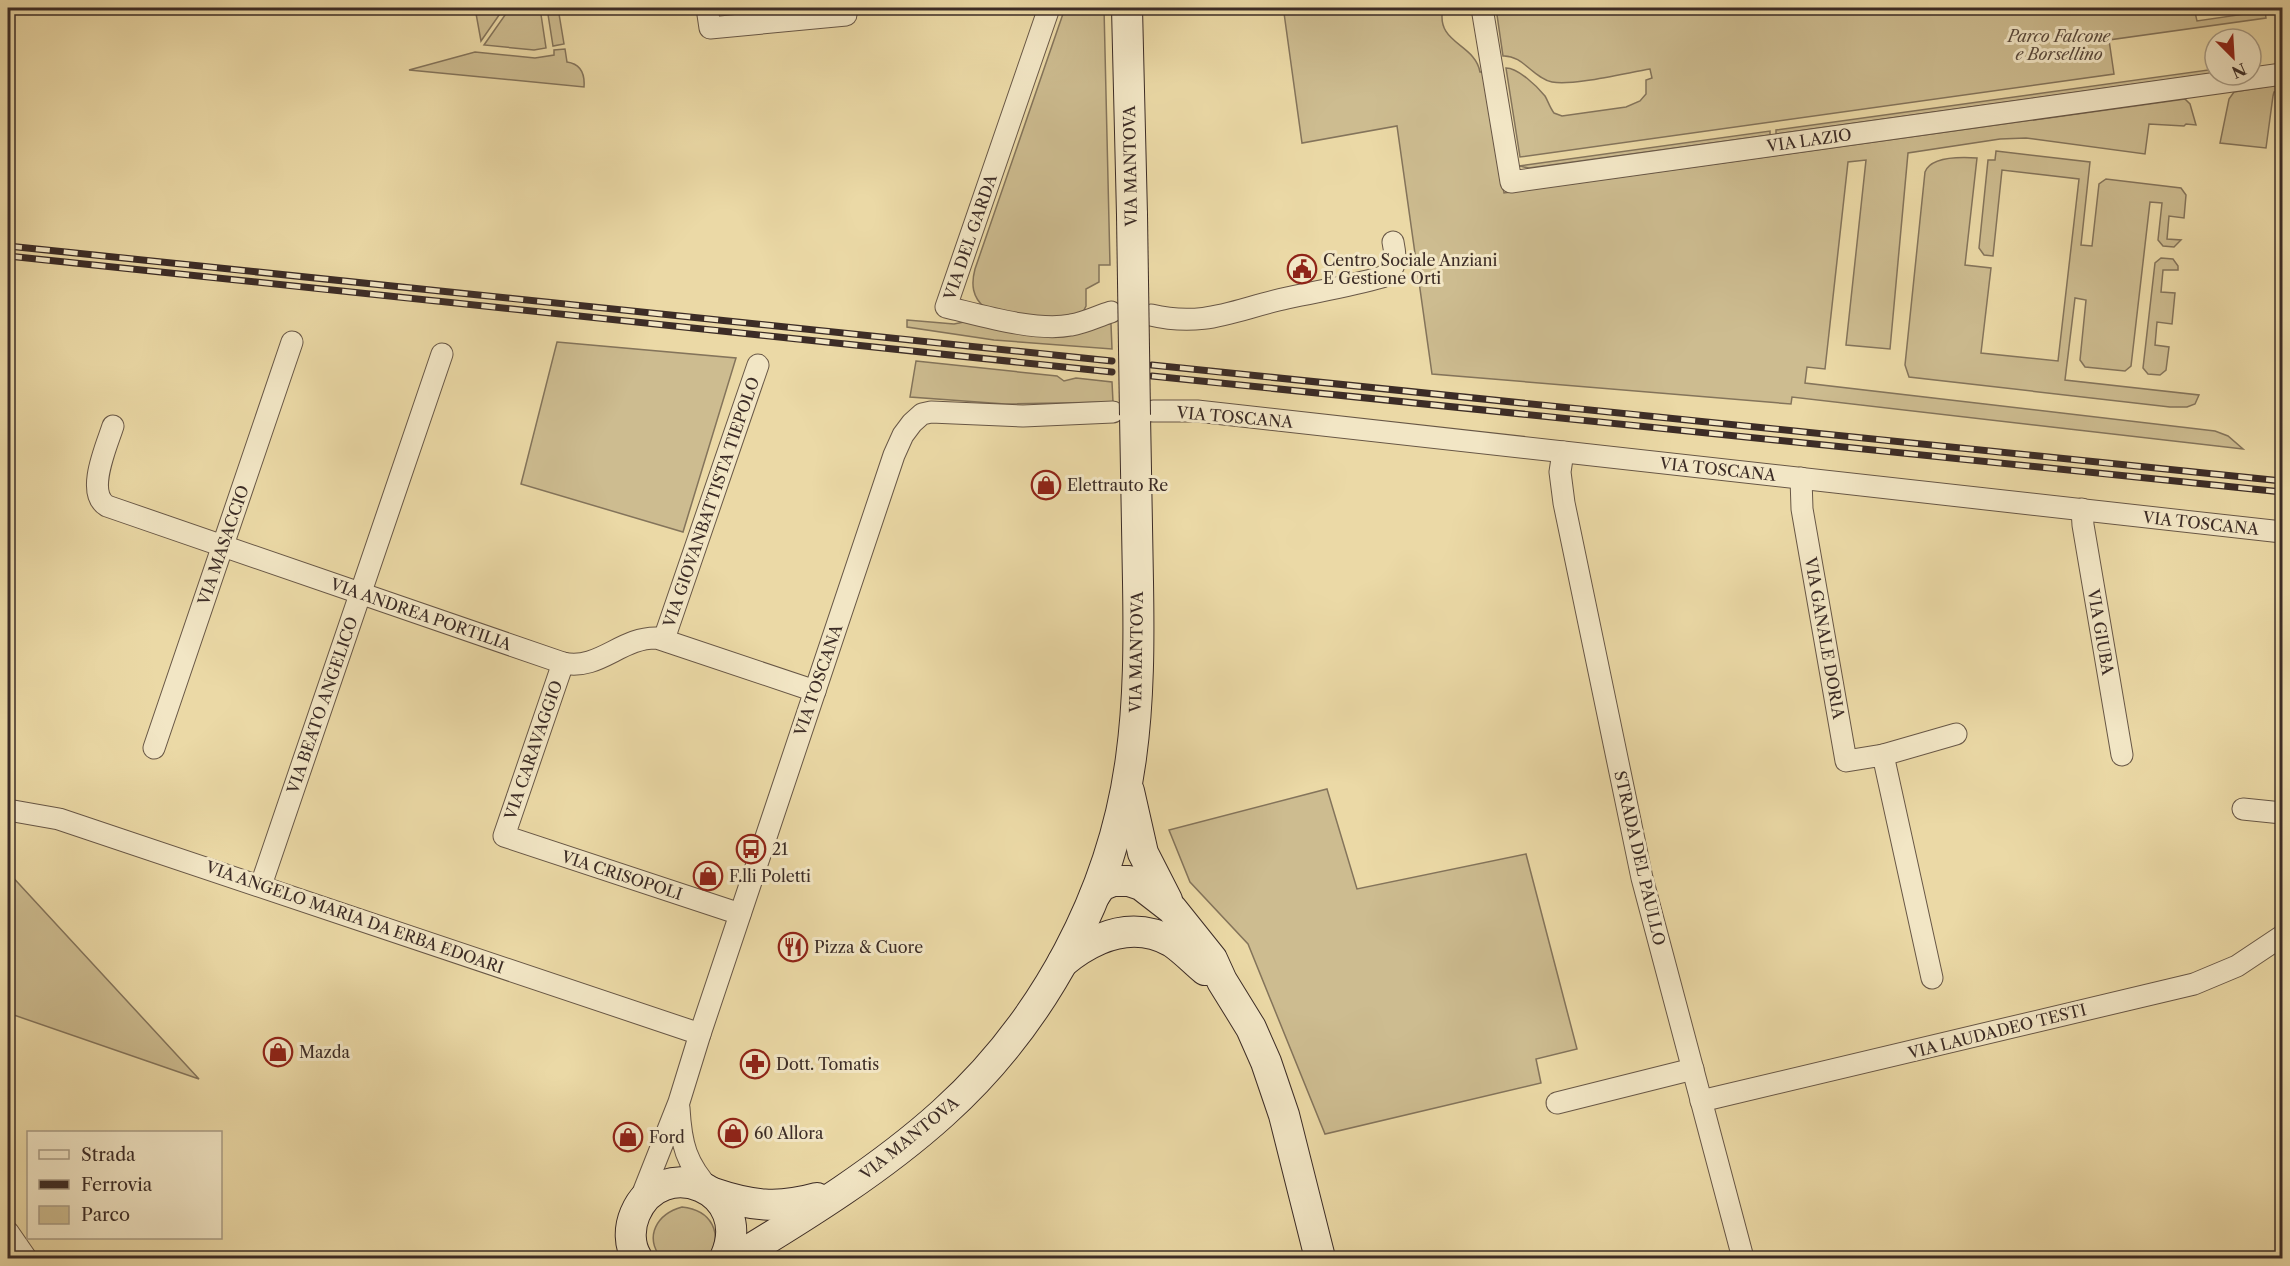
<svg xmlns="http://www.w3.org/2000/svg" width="2290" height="1266" font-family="'Libre Caslon Text',serif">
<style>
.green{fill:#cdbc90;stroke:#84745b;stroke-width:1.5}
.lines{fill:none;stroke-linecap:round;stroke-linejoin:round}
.street-casing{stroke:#685746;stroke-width:23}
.secondary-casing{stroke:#3c2c26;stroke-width:32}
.street{stroke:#f2e6c5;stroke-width:21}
.secondary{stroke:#f2e6c5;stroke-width:30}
.rail-casing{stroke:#3c2c26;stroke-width:7}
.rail{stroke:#f2e6c5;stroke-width:4.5;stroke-dasharray:14;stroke-linecap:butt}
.secondary-bridge-casing{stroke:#3c2c26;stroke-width:32;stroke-linecap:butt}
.secondary-bridge{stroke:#f2e6c5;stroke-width:30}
.labels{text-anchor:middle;stroke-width:6;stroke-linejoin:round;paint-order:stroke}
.park-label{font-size:16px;font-style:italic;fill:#59493b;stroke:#f2e6c5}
.street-label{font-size:16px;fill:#3c2c26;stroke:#f2e6c5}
.poi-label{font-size:16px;fill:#3c2c26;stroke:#f2e6c5;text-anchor:start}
</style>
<rect width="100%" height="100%" fill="#ebd9a6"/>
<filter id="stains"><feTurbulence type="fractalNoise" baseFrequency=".00333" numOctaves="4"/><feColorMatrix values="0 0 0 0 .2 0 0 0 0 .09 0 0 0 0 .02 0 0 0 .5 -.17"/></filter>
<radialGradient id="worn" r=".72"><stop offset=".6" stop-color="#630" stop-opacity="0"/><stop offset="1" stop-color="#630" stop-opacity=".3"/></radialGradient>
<!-- green -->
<g class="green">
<polygon points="475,8 504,8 481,41"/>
<polygon points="510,8 540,8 546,48 534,50 484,45"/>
<polygon points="547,8 558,8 564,44 553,46"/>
<path d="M1065 8H1104L1110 265H1099V282L1086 289V306L1083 312 1059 320 985 308C972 297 971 284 975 269Z"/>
<path d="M1320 8H1443C1435 44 1475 43 1480 72H1484L1504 193 2185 99 2190 104 2196 125 2186 124 2184 126 2149 124 2145 154 2026 138 2000 139 1908 153 1890 349 1846 345 1866 160 1848 162 1825 369 1807 367 1805 383 2215 431 2228 436 2243 449 1792 397 1791 404 1432 374 1397 126 1302 143 1284 13Z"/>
<path d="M1496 8H2194L2197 21 2265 11 2266 18 2109 40 2114 74 1520 157 1506 68C1518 68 1537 86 1545 96 1548 101 1550 108 1554 113L1562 116 1626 107 1640 101 1646 94V80L1652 78 1650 69C1626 73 1573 86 1552 82 1533 78 1523 55 1503 56Z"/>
<path d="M565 49 567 62C581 64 585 74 584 87L409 70 475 52 535 58 554 55V50Z"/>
<polygon points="2215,69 2215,73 1776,134 1776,130"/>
<polygon points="2282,84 2282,91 2274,92 2273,96 2266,148 2220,143 2229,99 2234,92"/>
<polygon points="1770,131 1770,135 1529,168 1519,166"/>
<path d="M1996 151 2090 162 2081 245 2092 246 2099 184 2106 179 2181 188 2186 195 2184 218 2169 216 2167 239 2181 240 2174 247 2163 246 2158 240 2162 203 2150 202 2131 366 2125 371 2085 367 2080 360 2086 300 2075 298 2065 380 2199 395 2195 404 2187 407H2170L1909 377 1905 365 1925 172C1931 156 1962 157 1977 158L1965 265 1991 268 1981 353 2058 361 2079 179 2002 170 1993 256 1984 255 1979 248 1988 160H1995Z"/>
<polygon points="2161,258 2173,259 2178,266 2178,270 2163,270 2161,292 2175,293 2172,324 2157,322 2155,345 2169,347 2166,370 2160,375 2148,374 2143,368 2155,263"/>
<polygon points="907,320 954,324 969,321 1106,323 1111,324 1112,349 994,340 907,327"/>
<polygon points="557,342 736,358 683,532 521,484"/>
<polygon points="916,361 1057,376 1064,381 1076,378 1112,382 1113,402 1005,404 910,397"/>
<polygon points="1327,789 1357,889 1526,854 1577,1049 1536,1059 1541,1083 1325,1134 1248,944 1190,882 1169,830"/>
<polygon points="8,872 199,1079 8,1013"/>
<path d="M682 1207C711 1210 725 1234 707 1258H661C644 1236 657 1214 682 1207Z"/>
</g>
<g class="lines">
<!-- street casing -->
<g class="street-casing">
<g id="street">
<polyline points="707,8 710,28 846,15 846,8"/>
<path d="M1049 8 946 307C980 315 1036 332 1071 325 1085 323 1098 316 1111 312"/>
<polyline points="1482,8 1511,182 2282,74"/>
<path d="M1151 315C1205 328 1236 309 1287 298 1319 291 1351 286 1382 277 1398 269 1396 257 1393 242"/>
<polyline points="1153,411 1197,411 2282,532"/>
<path d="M113 426C107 445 85 493 107 506L563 663C599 671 621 637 657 638L815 691"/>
<polyline points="1563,452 1560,472 1564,503 1642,878 1743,1258"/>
<polyline points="1801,478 1802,509 1846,761 1883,755 1932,978"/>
<polyline points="2082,509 2083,525 2122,755"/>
<polyline points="664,639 758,365"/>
<polyline points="563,663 504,836 740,914"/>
<polyline points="154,748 292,342"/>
<polyline points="1883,755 1956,734"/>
<polyline points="2243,809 2282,813"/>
<polyline points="8,810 59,819 700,1034"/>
<polyline points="261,885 442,354"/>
<polyline points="1701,1101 2194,984 2237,966 2282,936"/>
<polyline points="1557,1103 1693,1069"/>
<path d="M679 1108C681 1144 686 1164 711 1191"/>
<polyline points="639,1203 679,1102 700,1034 894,455 903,435 912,423 922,414 931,412 1023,416 1113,412"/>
<polyline points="8,1232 26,1258"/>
</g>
</g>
<!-- secondary casing -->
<g class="secondary-casing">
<g id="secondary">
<polyline points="1127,8 1132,215"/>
<polyline points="1129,791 1143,853 1167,900"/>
<polyline points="1095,895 1101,886 1113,881 1129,881 1141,885 1172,909 1212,959 1222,981 1251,1028 1266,1062 1284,1115 1320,1258"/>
<path d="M1063 962C1095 936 1133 920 1172 942 1184 950 1194 961 1205 970"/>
<path d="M713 1193C751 1206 778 1209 817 1198"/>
<path d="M637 1258C629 1245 629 1228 635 1214 661 1152 756 1189 725 1258"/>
<path d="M736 1258C807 1215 881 1169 943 1113 1044 1022 1113 893 1131 758 1139 700 1139 641 1138 582 1137 526 1136 470 1135 415"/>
</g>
</g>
<!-- street -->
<use href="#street" class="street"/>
<!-- secondary -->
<use href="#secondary" class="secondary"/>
<!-- rail casing -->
<g class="rail-casing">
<g id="rail">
<polyline points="8,246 1112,361"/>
<polyline points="8,256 1112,372"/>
<polyline points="1152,365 2282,481"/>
<polyline points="1152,376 2282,492"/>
</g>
</g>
<!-- rail -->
<use href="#rail" class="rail"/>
<!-- secondary-bridge casing -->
<g class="secondary-bridge-casing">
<polyline id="secondary-bridge" points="1132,215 1135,415"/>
</g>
<!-- secondary-bridge -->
<use href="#secondary-bridge" class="secondary-bridge"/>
</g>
<!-- icons -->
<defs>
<g id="civic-ring" transform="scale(1.5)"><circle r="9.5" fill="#f2e6c5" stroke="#8f2418" stroke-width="1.5"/><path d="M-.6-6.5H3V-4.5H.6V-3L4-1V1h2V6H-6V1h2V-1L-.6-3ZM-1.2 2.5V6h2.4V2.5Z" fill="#8f2418"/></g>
<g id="shop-ring" transform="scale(1.5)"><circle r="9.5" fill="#f2e6c5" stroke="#8f2418" stroke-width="1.5"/><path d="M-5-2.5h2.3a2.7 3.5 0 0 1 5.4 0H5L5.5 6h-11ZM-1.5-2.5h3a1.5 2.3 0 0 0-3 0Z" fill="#8f2418"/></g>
<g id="bus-ring" transform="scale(1.5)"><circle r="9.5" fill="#f2e6c5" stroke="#8f2418" stroke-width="1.5"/><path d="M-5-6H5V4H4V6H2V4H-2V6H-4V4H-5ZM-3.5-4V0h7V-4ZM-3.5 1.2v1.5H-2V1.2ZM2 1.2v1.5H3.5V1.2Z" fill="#8f2418"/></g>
<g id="restaurant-ring" transform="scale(1.5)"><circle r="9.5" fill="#f2e6c5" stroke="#8f2418" stroke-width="1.5"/><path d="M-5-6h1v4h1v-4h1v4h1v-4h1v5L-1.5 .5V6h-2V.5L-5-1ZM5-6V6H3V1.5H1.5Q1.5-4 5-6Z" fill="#8f2418"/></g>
<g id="pharmacy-ring" transform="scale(1.5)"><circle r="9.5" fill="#f2e6c5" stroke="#8f2418" stroke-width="1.5"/><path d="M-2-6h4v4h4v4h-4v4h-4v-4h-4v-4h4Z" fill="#8f2418"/></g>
</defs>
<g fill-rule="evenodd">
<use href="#civic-ring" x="1302" y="269"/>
<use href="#shop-ring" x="1046" y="485"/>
<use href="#bus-ring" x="751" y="849"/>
<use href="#shop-ring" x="708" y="876"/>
<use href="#restaurant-ring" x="793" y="947"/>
<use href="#shop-ring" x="278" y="1052"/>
<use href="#pharmacy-ring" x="755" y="1064"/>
<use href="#shop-ring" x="733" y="1133"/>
<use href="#shop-ring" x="628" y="1137"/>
</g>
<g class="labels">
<!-- park labels -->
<g class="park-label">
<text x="2059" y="42">Parco Falcone<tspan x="2059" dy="18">e Borsellino</tspan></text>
</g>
<!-- street labels -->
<g class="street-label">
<text transform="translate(1809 140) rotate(-8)" y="6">VIA LAZIO</text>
<text transform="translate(1130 166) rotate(-91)" y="6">VIA MANTOVA</text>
<text transform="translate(970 237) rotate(-71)" y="6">VIA DEL GARDA</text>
<text transform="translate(1235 417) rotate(5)" y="6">VIA TOSCANA</text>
<text transform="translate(1718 469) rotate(6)" y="6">VIA TOSCANA</text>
<text transform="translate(711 502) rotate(-71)" y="6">VIA GIOVANBATTISTA TIEPOLO</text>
<text transform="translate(2201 523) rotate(6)" y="6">VIA TOSCANA</text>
<text transform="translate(223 545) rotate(-71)" y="6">VIA MASACCIO</text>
<text transform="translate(421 614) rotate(19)" y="6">VIA ANDREA PORTILIA</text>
<text transform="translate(2101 632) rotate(80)" y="6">VIA GIUBA</text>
<text transform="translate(1825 638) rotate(80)" y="6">VIA GANALE DORIA</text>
<text transform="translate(1136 652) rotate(-89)" y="6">VIA MANTOVA</text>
<text transform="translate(818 680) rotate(-71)" y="6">VIA TOSCANA</text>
<text transform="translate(322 705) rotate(-71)" y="6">VIA BEATO ANGELICO</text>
<text transform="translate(533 750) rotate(-71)" y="6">VIA CARAVAGGIO</text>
<text transform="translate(1640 858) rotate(77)" y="6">STRADA DEL PAULLO</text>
<text transform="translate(622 875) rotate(18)" y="6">VIA CRISOPOLI</text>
<text transform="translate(355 917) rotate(19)" y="6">VIA ANGELO MARIA DA ERBA EDOARI</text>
<text transform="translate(1997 1031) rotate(-14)" y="6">VIA LAUDADEO TESTI</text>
<text transform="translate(909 1138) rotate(-39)" y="6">VIA MANTOVA</text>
</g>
<!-- poi labels -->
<g class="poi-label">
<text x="1323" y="266">Centro Sociale Anziani<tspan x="1323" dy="18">E Gestione Orti</tspan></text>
<text x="1067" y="491">Elettrauto Re</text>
<text x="772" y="855">21</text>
<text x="729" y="882">F.lli Poletti</text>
<text x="814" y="953">Pizza &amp; Cuore</text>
<text x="299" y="1058">Mazda</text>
<text x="776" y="1070">Dott. Tomatis</text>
<text x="754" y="1139">60 Allora</text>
<text x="649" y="1143">Ford</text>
</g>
</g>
<!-- margin -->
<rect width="2290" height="1266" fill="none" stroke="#ebd9a6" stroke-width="30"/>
<rect x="9" y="9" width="2272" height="1248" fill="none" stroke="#3c2c26" stroke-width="3"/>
<rect x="15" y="15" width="2260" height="1236" fill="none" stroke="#3c2c26" stroke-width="1.5"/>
<!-- legend -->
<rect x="27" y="1131" width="195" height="108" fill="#f2e6c5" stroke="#a99c85" stroke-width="1.5"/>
<rect x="39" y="1150" width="30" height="9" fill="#f2e6c5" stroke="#a99c85" stroke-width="1.5"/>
<text x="81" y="1161" font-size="18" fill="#3c2c26">Strada</text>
<rect x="39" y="1180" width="30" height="9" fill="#3c2c26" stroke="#a99c85" stroke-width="1.5"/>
<text x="81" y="1191" font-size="18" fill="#3c2c26">Ferrovia</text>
<rect x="39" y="1206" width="30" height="18" fill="#cdbc90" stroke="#a99c85" stroke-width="1.5"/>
<text x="81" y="1221" font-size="18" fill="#3c2c26">Parco</text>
<!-- north arrow -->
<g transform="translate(2233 57) rotate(156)"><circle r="28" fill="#f2e6c5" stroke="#a99c85" stroke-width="1.5"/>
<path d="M0-4.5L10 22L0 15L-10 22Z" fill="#8f2418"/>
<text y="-9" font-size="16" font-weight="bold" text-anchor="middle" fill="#3c2c26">N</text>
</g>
<rect width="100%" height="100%" filter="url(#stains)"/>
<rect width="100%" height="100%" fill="url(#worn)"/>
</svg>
